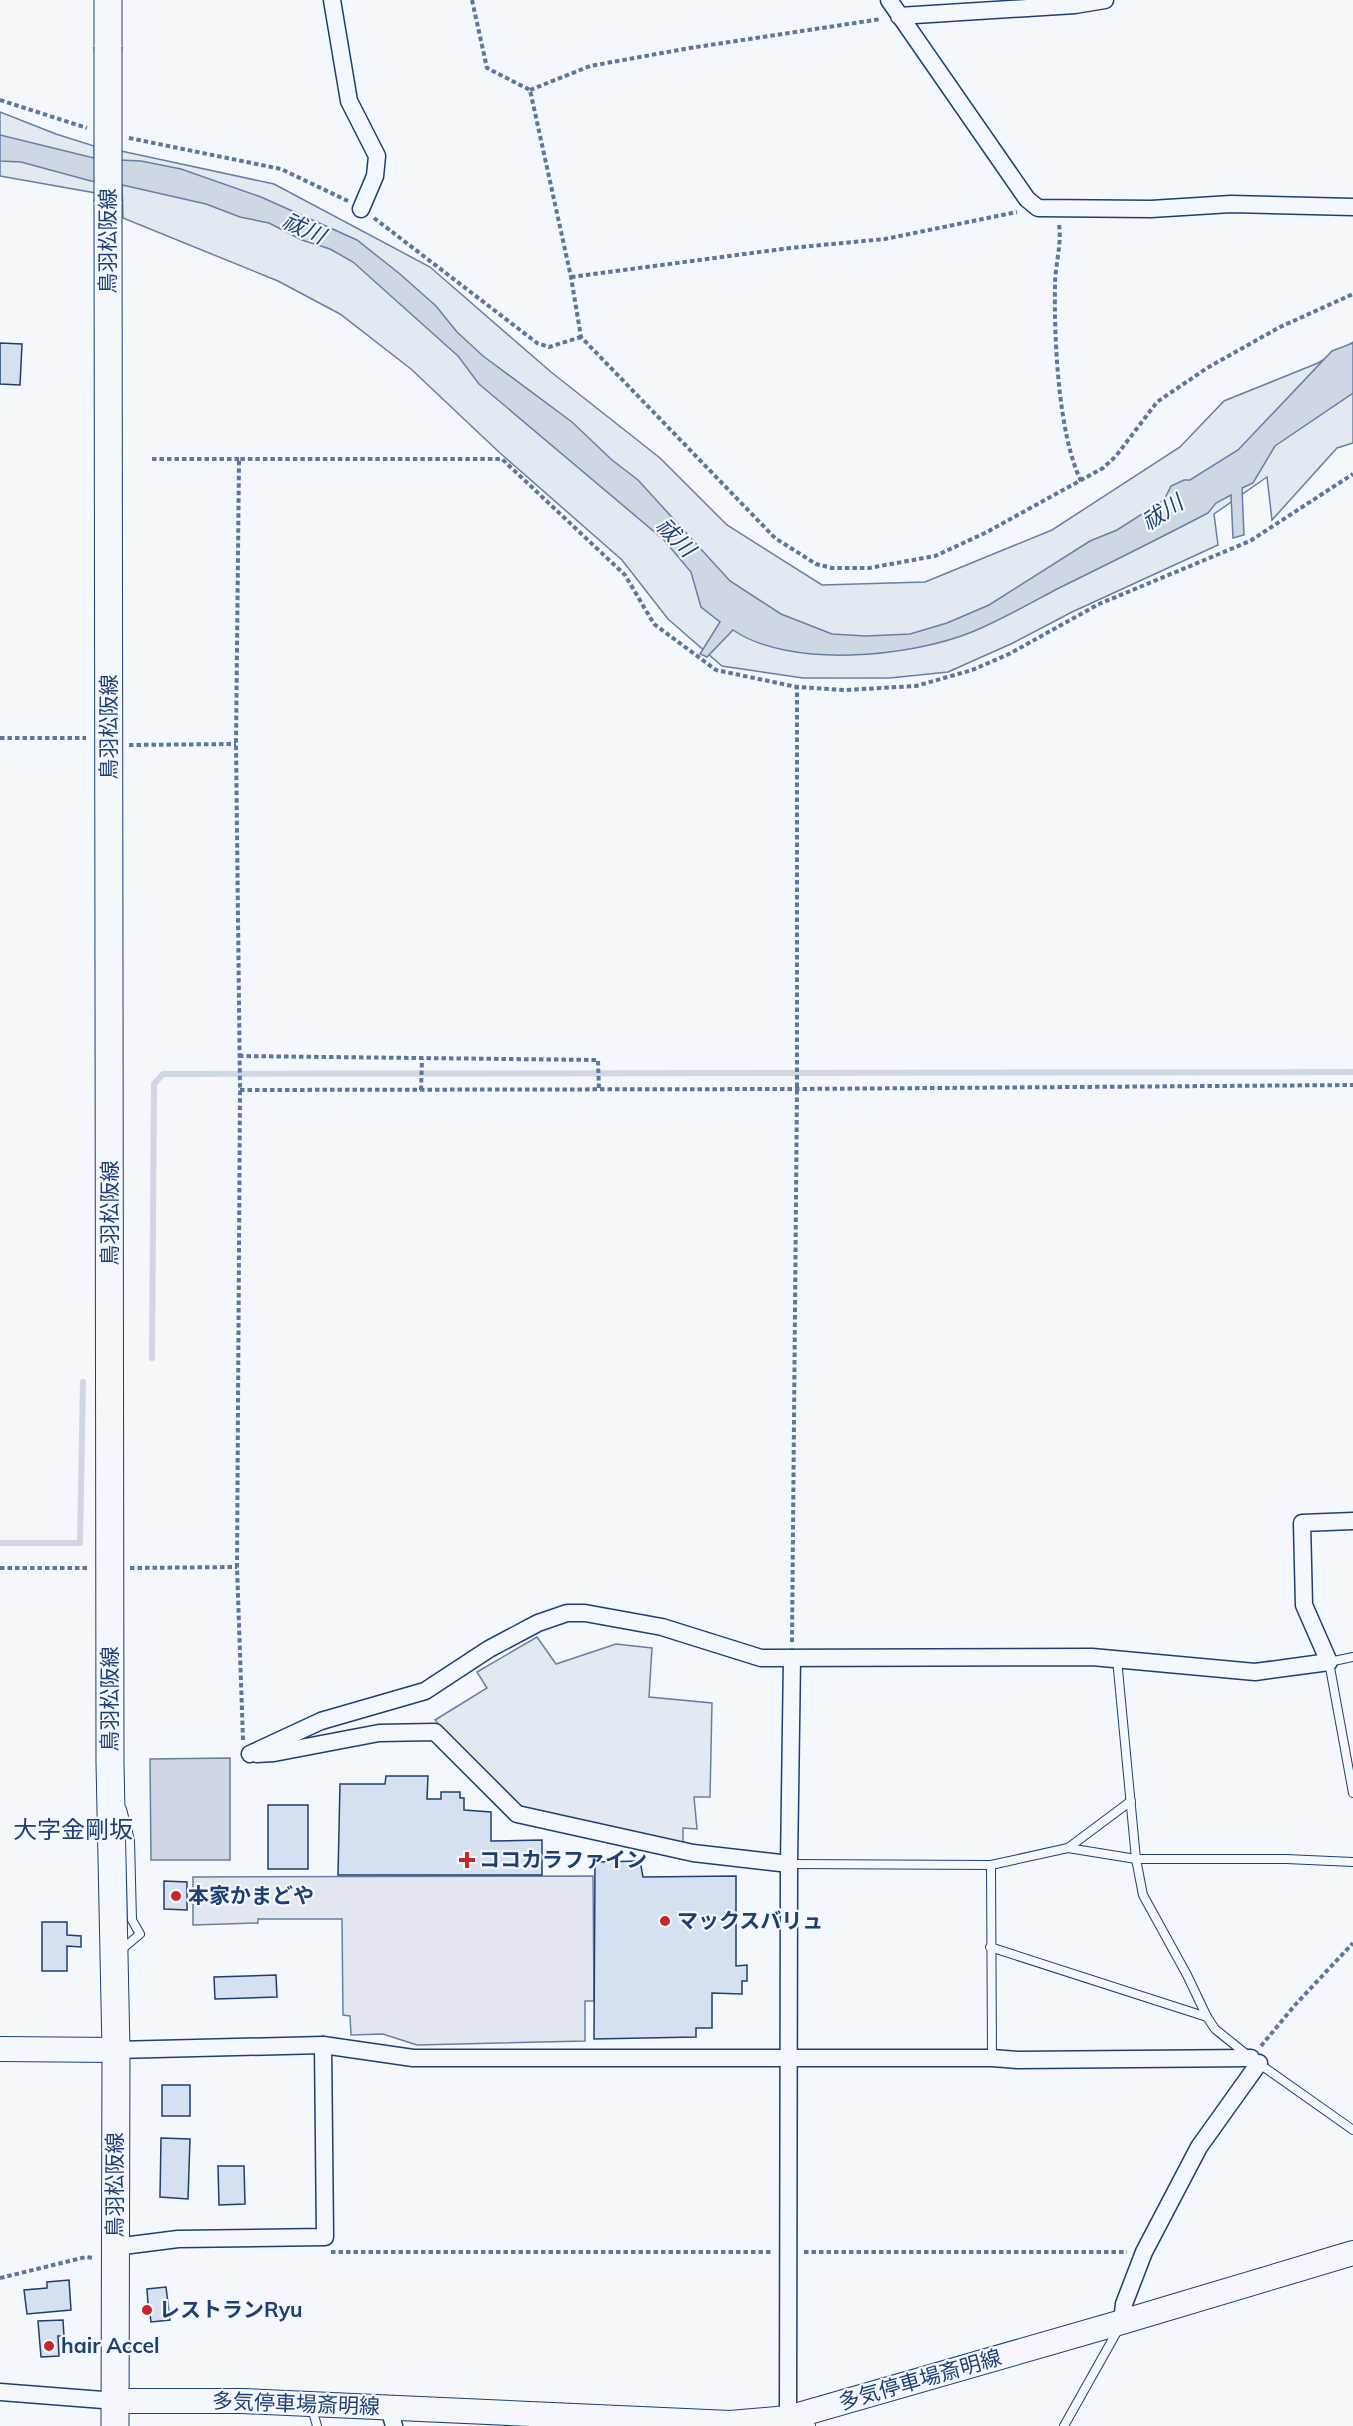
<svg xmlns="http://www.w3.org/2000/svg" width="1353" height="2426" font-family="Mulish,'Noto Sans JP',sans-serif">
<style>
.green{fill:#e3e9f0;stroke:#687fa3;stroke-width:1.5}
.parking{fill:#e3e8f0;stroke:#687fa3;stroke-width:1.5}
.water{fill:#cfd7e4;stroke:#687fa3;stroke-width:1.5}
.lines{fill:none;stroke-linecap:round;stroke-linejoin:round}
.stream{stroke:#cfd7e4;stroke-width:6}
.building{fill:#d5e0f0;stroke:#1d3f73;stroke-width:1.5}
.lane-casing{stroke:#1d3f73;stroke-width:10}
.street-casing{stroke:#1d3f73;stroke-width:19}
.secondary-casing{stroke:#1d3f73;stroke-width:26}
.primary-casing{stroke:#1d3f73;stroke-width:29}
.path{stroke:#5e769c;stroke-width:4;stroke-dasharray:4.5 3;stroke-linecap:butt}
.lane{stroke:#f4f7fb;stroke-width:8}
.street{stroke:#f4f7fb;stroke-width:16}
.secondary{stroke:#f4f7fb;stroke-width:24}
.primary{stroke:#f4f7fb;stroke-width:27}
.primary-bridge-casing{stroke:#1d3f73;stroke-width:29;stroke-linecap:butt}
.primary-bridge{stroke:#f4f7fb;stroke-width:27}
.poi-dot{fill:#c62828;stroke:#f4f7fb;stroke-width:2}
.labels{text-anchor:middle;stroke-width:4.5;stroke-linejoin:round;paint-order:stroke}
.street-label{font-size:21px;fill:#1d3f73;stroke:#f4f7fb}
.poi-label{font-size:21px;font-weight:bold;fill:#1d3f73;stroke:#f4f7fb;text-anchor:start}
.water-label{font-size:22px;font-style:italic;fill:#1d3f73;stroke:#f4f7fb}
.quarter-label{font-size:24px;fill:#1d3f73;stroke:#f4f7fb}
</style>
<rect width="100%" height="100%" fill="#f4f7fb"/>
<!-- green -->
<g class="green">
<polygon points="0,112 56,134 94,146 96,193 0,176"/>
<polygon points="121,151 274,184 430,267 551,372 660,458 727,525 822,585 925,582 1052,530 1180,447 1224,401 1318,363 1353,342 1353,443 1337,448 1272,520 1267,477 1214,514 1218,545 1072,612 1013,643 948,672 890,678 803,678 722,666 668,619 622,560 500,453 411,369 340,314 278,281 123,218"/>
<polygon points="537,1637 556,1664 616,1644 652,1648 649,1697 712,1703 710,1797 694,1797 697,1829 683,1828 683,1846 521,1810 435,1720 487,1688 477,1672"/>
</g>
<!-- parking -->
<polygon class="parking" points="593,1876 594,2001 585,2001 585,2041 417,2045 383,2034 351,2035 350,2016 343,2015 342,1919 258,1919 258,1923 193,1925 193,1877"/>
<!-- water -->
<g class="water">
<path d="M0 135 98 159 141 161 181 169 261 197 357 240 400 274 436 306 457 332 483 356 572 422 612 460 638 480 730 581 781 614 832 634 866 636 910 634 947 623 989 605 1090 541 1117 530 1164 500 1171 486 1184 480H1190L1238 450 1332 351 1353 343V393L1275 446 1253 483 1242 488 1244 535 1233 538 1231 495 1216 503 1208 513C1158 539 1108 564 1057 589 1029 604 1001 620 972 632 910 657 790 669 733 630L707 657 700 654 720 622 701 607 691 572 664 540 479 384 458 356 353 262 330 249 302 240 269 223 240 217 206 204 118 184 91 181 21 162 0 161Z"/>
<polygon points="230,1758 230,1860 151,1860 150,1759"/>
</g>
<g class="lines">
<!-- stream -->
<g class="stream">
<polyline points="152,1358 154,1084 163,1074 1353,1072"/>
<polyline points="0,1543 80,1543 83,1382"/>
</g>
</g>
<!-- building -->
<g class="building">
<polygon points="0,343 22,344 20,385 0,384"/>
<polygon points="386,1776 428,1776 427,1799 441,1799 441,1792 460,1792 460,1798 464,1798 464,1810 491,1812 491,1841 542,1840 542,1875 338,1875 340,1784 385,1784"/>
<rect x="268" y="1805" width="40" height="64"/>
<polygon points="640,1861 643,1877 736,1876 736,1966 747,1965 747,1981 742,1981 742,1994 712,1993 712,2028 696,2028 696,2037 594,2039 595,1862"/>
<polygon points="164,1881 187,1882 187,1910 164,1909"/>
<polygon points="42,1922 67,1922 67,1935 81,1936 81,1947 67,1946 67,1971 42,1971"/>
<polygon points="276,1975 277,1997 215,1999 214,1977"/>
<rect x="162" y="2085" width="28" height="31"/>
<polygon points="161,2138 190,2139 188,2199 160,2197"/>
<polygon points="218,2166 244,2166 245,2204 219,2205"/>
<polygon points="69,2280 71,2310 27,2314 24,2290 47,2288 47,2282"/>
<polygon points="166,2287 170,2320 151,2322 150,2314 144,2315 144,2305 148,2304 147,2289"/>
<polygon points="63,2320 64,2336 58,2336 59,2356 41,2357 38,2321"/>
</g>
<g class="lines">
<!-- lane casing -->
<g class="lane-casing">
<g id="lane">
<polyline points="1353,1657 1329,1662 1353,1793"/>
<polyline points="1117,1659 1136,1859 1143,1895 1187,1975 1207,2017"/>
<polyline points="1068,1848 1136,1859 1286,1859 1353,1862"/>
<polyline points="789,1864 991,1865 1068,1848 1131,1801"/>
<polyline points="991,1865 992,2058"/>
<polyline points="990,1947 1207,2017 1215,2029 1251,2058 1353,2130"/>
<polyline points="121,1950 140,1934 132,1920 130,1840 122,1809"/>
<polyline points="312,2408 317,2426"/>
<polyline points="797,2421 811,2426"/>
<polyline points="1064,2426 1119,2328"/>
</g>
</g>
<!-- street casing -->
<g class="street-casing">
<g id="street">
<polyline points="332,0 349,101 377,156 375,176 361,209"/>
<polyline points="889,0 1027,199 1038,208 1151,209 1231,204 1353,207"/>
<polyline points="899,16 1075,5 1105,0"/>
<polyline points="250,1754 321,1721 425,1691 489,1649 538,1623 567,1613 585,1613 662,1627 761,1658 1092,1657 1255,1672 1329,1662 1304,1605 1302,1523 1353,1521"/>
<polyline points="257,1754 274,1753 379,1733 435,1732 517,1814 693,1853 789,1864"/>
<polyline points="116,2050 323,2045 413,2058 992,2058 1018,2060 1251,2058"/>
<polyline points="115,2247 178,2239 325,2237 323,2045"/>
<polyline points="1122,2322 1124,2304 1144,2252 1199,2147 1259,2063"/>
<polyline points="0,2392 116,2401"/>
<polyline points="389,2408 394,2426"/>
<polyline points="788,2418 789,1864 792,1658"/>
</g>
</g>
<!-- secondary casing -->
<g class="secondary-casing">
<g id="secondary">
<polyline points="0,2049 116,2050"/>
<polyline points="116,2401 242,2401 730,2423 788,2418 1122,2322 1353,2253"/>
</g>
</g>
<!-- primary casing -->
<g class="primary-casing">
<g id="primary">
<polyline points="108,0 108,47"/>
<polyline points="108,202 110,1763 116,2050 115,2426"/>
</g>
</g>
<!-- path -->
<g class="path">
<polyline points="472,0 487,68 530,90 571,277 581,337 775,538 816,564 832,568 869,568 935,556 985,533 1103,468 1116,456 1157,402 1207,368 1280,327 1353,294"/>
<polyline points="530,90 590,66 690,48 881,19"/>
<polyline points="0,100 87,128"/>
<polyline points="129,138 281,169 348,201"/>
<polyline points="374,218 537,343 549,347 581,337"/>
<path d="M1059 225C1062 243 1055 266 1055 285 1054 337 1058 434 1081 481"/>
<polyline points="571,277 790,248 885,239 1017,212"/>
<polyline points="152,459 239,459"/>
<polyline points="0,738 86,738"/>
<polyline points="129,745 236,744"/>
<polyline points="239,1056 598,1060 599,1090"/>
<polyline points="240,1090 797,1089 1353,1085"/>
<polyline points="421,1090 422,1059"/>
<polyline points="0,1568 89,1568"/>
<polyline points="130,1568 237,1567"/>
<polyline points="792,1642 797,1088 797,687"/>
<polyline points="243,1740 237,1567 240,1090 236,744 239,459 502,459 625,575 654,624 716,670 797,687 845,690 916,686 972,670 1009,654 1099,604 1250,541 1353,474"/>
<polyline points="1261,2046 1295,2005 1353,1943"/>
<polyline points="331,2252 773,2252"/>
<polyline points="804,2252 1127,2252"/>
<polyline points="0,2278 86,2257 93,2258"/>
</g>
<!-- lane -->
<use href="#lane" class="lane"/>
<!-- street -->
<use href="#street" class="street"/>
<!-- secondary -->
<use href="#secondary" class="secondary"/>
<!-- primary -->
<use href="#primary" class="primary"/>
<!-- primary-bridge casing -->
<g class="primary-bridge-casing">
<polyline id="primary-bridge" points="108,202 108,47"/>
</g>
<!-- primary-bridge -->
<use href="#primary-bridge" class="primary-bridge"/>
</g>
<!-- markers -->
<g class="poi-dot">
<path d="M464 1851h6v6h6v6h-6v6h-6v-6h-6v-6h6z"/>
<circle cx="176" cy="1896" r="6"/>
<circle cx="665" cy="1921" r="6"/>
<circle cx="147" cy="2310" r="6"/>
<circle cx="49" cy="2346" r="6"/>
</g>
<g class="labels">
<!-- street labels -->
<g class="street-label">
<text transform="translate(108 241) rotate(-90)" y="7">鳥羽松阪線</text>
<text transform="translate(109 727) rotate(-90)" y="7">鳥羽松阪線</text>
<text transform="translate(110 1213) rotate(-90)" y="7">鳥羽松阪線</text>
<text transform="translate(110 1699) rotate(-90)" y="7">鳥羽松阪線</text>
<text transform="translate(115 2185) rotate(-90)" y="7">鳥羽松阪線</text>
<text transform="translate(920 2380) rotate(-16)" y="7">多気停車場斎明線</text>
<text transform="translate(296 2404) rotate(2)" y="7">多気停車場斎明線</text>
</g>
<!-- poi labels -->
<g class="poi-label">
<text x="479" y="1867">ココカラファイン</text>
<text x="188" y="1903">本家かまどや</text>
<text x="677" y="1928">マックスバリュ</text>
<text x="159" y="2317">レストランRyu</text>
<text x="61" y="2353">hair Accel</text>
</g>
<!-- water labels -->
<g class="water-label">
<text transform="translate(304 228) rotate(24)" y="8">祓川</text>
<text transform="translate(1162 512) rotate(-33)" y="8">祓川</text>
<text transform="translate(676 537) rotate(45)" y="8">祓川</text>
</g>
<!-- quarter labels -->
<g class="quarter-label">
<text x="73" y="1838">大字金剛坂</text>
</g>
</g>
</svg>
